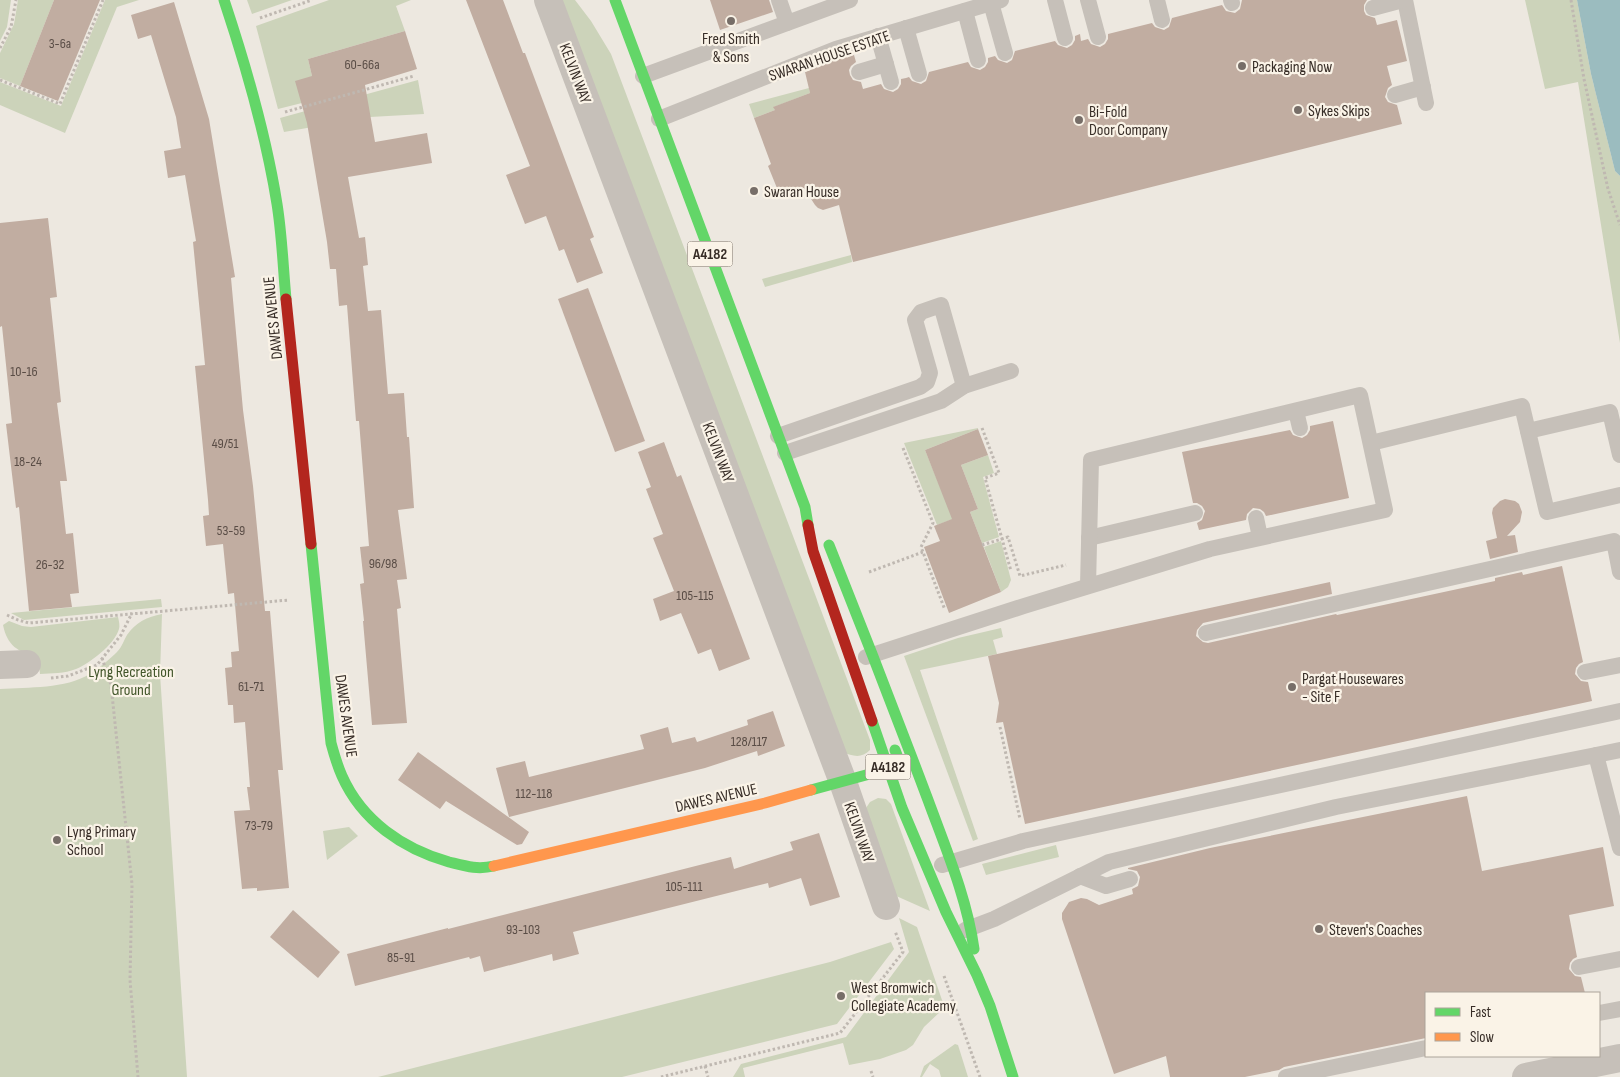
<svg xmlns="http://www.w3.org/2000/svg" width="1620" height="1077" font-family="'Sofia Sans Condensed',sans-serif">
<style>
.green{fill:#ccd3ba}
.water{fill:#9bbcbf}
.building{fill:#c1ada1}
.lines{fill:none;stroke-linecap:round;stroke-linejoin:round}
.path{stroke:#bfb8b1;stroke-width:3;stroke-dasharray:2.5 2.5;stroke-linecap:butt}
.lane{stroke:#c6c0b9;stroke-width:16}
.street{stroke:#c6c0b9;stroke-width:28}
.fast{stroke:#63d668;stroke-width:11}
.slow{stroke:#ff974d;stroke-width:11}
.jam{stroke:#b3261e;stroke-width:11}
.poi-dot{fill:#776e68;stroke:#faf3e7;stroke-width:2}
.labels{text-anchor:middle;stroke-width:4.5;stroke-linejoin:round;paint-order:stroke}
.number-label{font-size:14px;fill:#5a4d46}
.shield{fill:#faf3e7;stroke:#726861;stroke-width:1}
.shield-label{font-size:15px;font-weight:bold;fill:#372d27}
.poi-label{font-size:16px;fill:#372d27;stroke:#faf3e7;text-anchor:start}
.street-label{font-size:16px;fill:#372d27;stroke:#faf3e7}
.park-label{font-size:16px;fill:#42562a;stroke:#faf3e7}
</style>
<rect width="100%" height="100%" fill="#ede8e0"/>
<!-- green -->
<g class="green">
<polygon points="0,0 11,0 7,27 0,41"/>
<polygon points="18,0 54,0 20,86 0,78 0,53 14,24"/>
<polygon points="105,0 139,0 117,7 65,133 0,105 0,82 61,106"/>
<polygon points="247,0 292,0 252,14"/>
<polygon points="329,0 411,0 396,6 405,31 308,59 312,76 302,103 278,109 256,26"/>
<path d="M560 0H575L591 21 611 54 870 740V750C861 759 853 756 842 752Z"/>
<polygon points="1525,0 1577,0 1591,74 1615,171 1620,176 1620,343 1578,82 1545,89"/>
<polygon points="418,80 424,114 370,117 284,132 280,118"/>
<polygon points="809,88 810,93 774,107 775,110 754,118 749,104"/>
<polygon points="851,255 852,262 765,287 762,279"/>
<polygon points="978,428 978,429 925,450 953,519 937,525 904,443"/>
<polygon points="988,455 994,473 983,477 999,537 982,543 970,512 978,509 961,465"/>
<polygon points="1001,541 1011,580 1008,587 1001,592 984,547"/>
<polygon points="161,599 162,607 24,620 11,613"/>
<path d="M162 614 160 674 187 1077H0V689C29 687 65 689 90 674 99 668 110 659 117 652 122 647 124 640 127 635 136 622 147 617 162 614Z"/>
<path d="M118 617C119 621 120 626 119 629 115 644 89 664 76 669 64 674 52 673 40 674L38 656C18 653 7 645 3 625L9 621 22 626 31 627Z"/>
<polygon points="1001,628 1003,637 993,640 997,654 920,670 978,839 973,841 904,656 958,638"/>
<polygon points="878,798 886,799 891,804 930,911 894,895 866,808 870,802"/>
<polygon points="349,827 358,836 327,860 323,831"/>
<polygon points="1056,845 1059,857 986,875 982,864"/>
<polygon points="899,918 917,927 943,1003 942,1010 924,1027 913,1045 906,1050 880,1059 849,1065 843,1043 743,1068 745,1077 733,1077 741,1064 846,1037 909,952"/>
<polygon points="891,942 894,949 837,1024 622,1077 378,1077 830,962"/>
<polygon points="955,1044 958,1045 968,1077 941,1077 939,1070 930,1064 922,1077 920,1077 924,1066"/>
</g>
<!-- water -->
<polygon class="water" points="1577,0 1620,0 1620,176 1615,171 1591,74"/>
<!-- building -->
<g class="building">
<polygon points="54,0 100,0 58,101 20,86"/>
<polygon points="466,0 503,0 523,53 525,53 594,237 590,239 603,273 577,283 564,249 559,251 546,216 525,224 506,175 530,166"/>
<polygon points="710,0 769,0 773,12 720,30"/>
<polygon points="1242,0 1367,0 1364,5 1364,11 1366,15 1375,18 1377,25 1397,20 1407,61 1387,66 1392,85 1388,88 1385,97 1388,102 1397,105 1402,124 853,262 839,205 823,210 818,208 815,205 804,188 779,193 768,166 771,164 754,118 775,110 773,107 810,93 805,72 835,60 854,55 856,62 851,66 849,70 850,75 853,80 861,82 863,89 881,84 884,89 893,92 898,89 901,84 901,79 906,78 909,77 912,81 921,84 926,81 929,72 968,62 971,67 980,70 985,67 988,62 988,58 995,56 998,60 1007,63 1012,60 1015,51 1055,41 1058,45 1067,48 1072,45 1075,40 1075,36 1080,34 1081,41 1088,39 1091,44 1100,47 1105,44 1108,39 1108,34 1152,23 1155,27 1164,30 1169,27 1172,18 1222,5 1226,11 1235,13 1240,9"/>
<polygon points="174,2 209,119 235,277 231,278 243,410 253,486 265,611 270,611 283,770 278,770 289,888 257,891 257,888 242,889 234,811 250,810 247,787 250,787 245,722 234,723 233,705 228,705 225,668 232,667 231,652 239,651 234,593 228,594 223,544 206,546 203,516 209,515 208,500 195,366 205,365 193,242 196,241 185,175 168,178 164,151 181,148 176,117 151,35 138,39 131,15"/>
<polygon points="405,31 417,69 365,85 375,142 427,133 432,163 348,177 359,238 365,237 368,265 363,266 368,311 381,310 388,394 404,393 407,437 409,437 414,508 398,510 407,579 397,580 401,608 397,609 407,723 372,725 363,621 364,621 360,584 364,583 360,547 369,546 359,421 356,421 347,305 339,306 336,269 330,269 327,242 307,123 295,81 312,76 308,59"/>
<polygon points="48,218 57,297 50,298 61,402 57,403 67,481 60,481 66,534 73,533 79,593 70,594 72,607 29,611 19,507 16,508 6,424 12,423 2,326 0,327 0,223"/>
<polygon points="588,288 645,441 615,452 558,299"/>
<polygon points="1333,421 1349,498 1266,516 1264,512 1260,509 1253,508 1247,514 1246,520 1199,530 1197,523 1202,520 1205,511 1202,506 1197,503 1193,503 1182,452 1290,430 1293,435 1302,438 1307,435 1310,430 1310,426"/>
<polygon points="978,429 988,455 961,465 978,509 970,512 1001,592 949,613 924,547 940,541 934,526 952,519 925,450"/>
<polygon points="664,442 677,477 681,475 750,659 719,671 711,649 698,654 681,613 660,621 653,599 674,591 653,538 663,534 646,489 651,487 638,452"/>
<polygon points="1505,499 1515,501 1519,504 1522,512 1520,522 1507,536 1515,535 1518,552 1490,559 1486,541 1497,538 1492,513 1493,508 1500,501"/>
<polygon points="1562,566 1583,662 1579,664 1576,668 1575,674 1581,681 1588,682 1592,701 1025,824 1003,722 996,723 999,703 988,656 1330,582 1332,594 1203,623 1197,630 1196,636 1203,642 1208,643 1336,614 1337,615 1495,581 1495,578 1522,572 1523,575"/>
<polygon points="773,711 785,746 758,756 757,751 705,768 509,817 496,768 525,761 529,777 644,749 640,735 668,727 672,743 695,737 697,742 748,725 747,720"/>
<polygon points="418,752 529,832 522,844 517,845 446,801 440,809 398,780"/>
<polygon points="1467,796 1482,871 1603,847 1614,906 1569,915 1577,957 1573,959 1570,963 1569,969 1575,976 1581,977 1585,993 1426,993 1426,1038 1284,1067 1279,1070 1245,1077 1170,1077 1166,1056 1114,1074 1062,919 1062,913 1069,902 1081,898 1087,899 1099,905 1133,894 1132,889 1138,886 1140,877 1137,871 1128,869 1128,868 1210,848"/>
<polygon points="819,833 840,897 810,906 801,878 769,888 768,883 573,932 579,954 553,961 552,954 484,972 480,956 470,959 469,957 355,986 347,954 448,928 448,929 731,857 734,869 793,850 790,842"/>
<polygon points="293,910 340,952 318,978 270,937"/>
</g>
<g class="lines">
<!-- path -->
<g class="path">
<polyline points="1571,0 1584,79 1608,189 1620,225"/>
<polyline points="260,18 312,0"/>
<polyline points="0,48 11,27 16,0"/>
<polyline points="0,80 60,104 103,0"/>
<polyline points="285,112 414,76"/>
<polyline points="982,428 999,473 985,478 1011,571"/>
<polyline points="903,448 933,523 921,547 945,610"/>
<polyline points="982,545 1008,537 1020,576 1066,565"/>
<polyline points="869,572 923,552"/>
<polyline points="7,615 18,620 29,623 289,600"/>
<polyline points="102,658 111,685 132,884 130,980 138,1077"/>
<polyline points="51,678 68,676 97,665 121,635 132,613"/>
<polyline points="1000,727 1020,819"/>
<polyline points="944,976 980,1077"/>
<polyline points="705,1066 708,1077"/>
<polyline points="871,1071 873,1077"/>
<polyline points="661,1077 840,1033 903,952 895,931"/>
</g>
<!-- lane -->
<g class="lane">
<polyline points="779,0 787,23"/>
<polyline points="1055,0 1065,38"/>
<polyline points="1088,0 1098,37"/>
<polyline points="1157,0 1162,20"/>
<polyline points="1231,0 1232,3"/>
<polyline points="1405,0 1426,103"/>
<polyline points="991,3 1005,53"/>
<polyline points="1373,8 1403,0"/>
<polyline points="965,11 978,60"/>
<polyline points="906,28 919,74"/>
<polyline points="878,36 891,82"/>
<polyline points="859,72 886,64"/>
<polyline points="643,76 850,0"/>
<polyline points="1395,95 1423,87"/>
<polyline points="659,119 836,49 1001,0"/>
<polyline points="1296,411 1300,428"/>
<polyline points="1528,431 1610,412 1620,455"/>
<polyline points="778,436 920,387 927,382 930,373 915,320 921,312 941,305 964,386"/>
<polyline points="1371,443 1522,406 1547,512 1620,495"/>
<polyline points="785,453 941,401 964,386 1011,371"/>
<polyline points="1256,518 1260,537"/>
<polyline points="1089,538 1195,513"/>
<polyline points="1206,633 1614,541 1620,572"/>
<polyline points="866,657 1024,606 1210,549 1385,510 1360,395 1091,460 1088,586"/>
<polyline points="1585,672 1620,665"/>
<polyline points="1596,755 1620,750"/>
<polyline points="942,865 1023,841 1620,711"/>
<polyline points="1080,876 1106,886 1130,879"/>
<polyline points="965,930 994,919 1109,862 1336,807 1596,755 1620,848"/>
<polyline points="1579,967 1620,959"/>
<polyline points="1599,1013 1620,1009"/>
<polyline points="1286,1077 1426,1048"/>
</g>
<!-- street -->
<g class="street">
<polyline points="548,0 843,782 886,906"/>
<polyline points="0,665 27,664"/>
<polyline points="1526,1077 1620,1058"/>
</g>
<!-- fast -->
<g class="fast">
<path d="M224 0C246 66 266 135 277 204 282 235 283 267 286 299"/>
<polyline points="615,0 805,507 808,525"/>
<path d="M311 544 331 743C334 754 337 765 342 776 362 821 403 849 449 862 465 866 477 870 494 866"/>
<path d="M829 545C863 630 896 715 928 800 946 849 967 898 974 949"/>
<polyline points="872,721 902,808 946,912 977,975 990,1006 1013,1077"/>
<polyline points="811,790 888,769 898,758 895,750"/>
</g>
<!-- slow -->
<polyline class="slow" points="494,866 765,803 811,790"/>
<!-- jam -->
<g class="jam">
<polyline points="286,299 311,544"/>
<polyline points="808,525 813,551 872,721"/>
</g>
</g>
<!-- markers -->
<g class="poi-dot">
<circle cx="731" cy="21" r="5"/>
<circle cx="1242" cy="66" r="5"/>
<circle cx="1298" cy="110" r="5"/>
<circle cx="1079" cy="120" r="5"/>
<circle cx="754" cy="191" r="5"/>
<circle cx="1292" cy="687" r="5"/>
<circle cx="57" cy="840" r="5"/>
<circle cx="1319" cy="929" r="5"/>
<circle cx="841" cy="996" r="5"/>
</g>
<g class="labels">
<!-- number labels -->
<g class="number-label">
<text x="60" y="48">3-6a</text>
<text x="362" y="69">60-66a</text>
<text x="24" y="376">10-16</text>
<text x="225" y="448">49/51</text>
<text x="28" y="466">18-24</text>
<text x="231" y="535">53-59</text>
<text x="383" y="568">96/98</text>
<text x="50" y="569">26-32</text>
<text x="695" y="600">105-115</text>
<text x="251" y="691">61-71</text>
<text x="749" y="746">128/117</text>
<text x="534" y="798">112-118</text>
<text x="259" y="830">73-79</text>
<text x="684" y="891">105-111</text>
<text x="523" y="934">93-103</text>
<text x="401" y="962">85-91</text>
</g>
<!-- shield labels -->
<g class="shield">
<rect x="687.5" y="241.5" width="45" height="25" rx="4"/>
<rect x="865.5" y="754.5" width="45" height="25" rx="4"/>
</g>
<g class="shield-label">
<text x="710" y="259">A4182</text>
<text x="888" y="772">A4182</text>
</g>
<!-- poi labels -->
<g class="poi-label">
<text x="731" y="44" text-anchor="middle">Fred Smith<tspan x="731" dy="18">&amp; Sons</tspan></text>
<text x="1252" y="72">Packaging Now</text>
<text x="1308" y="116">Sykes Skips</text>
<text x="1089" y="117">Bi-Fold<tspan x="1089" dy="18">Door Company</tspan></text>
<text x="764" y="197">Swaran House</text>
<text x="1302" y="684">Pargat Housewares<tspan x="1302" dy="18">- Site F</tspan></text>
<text x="67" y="837">Lyng Primary<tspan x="67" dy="18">School</tspan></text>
<text x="1329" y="935">Steven's Coaches</text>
<text x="851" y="993">West Bromwich<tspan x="851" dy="18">Collegiate Academy</tspan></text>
</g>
<!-- street labels -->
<g class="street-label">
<text transform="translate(829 55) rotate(-19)" y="6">SWARAN HOUSE ESTATE</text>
<text transform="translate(576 73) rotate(69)" y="6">KELVIN WAY</text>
<text transform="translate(272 318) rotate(-96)" y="6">DAWES AVENUE</text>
<text transform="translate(719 452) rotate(69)" y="6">KELVIN WAY</text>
<text transform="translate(347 716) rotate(82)" y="6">DAWES AVENUE</text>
<text transform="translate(716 797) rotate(-13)" y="6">DAWES AVENUE</text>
<text transform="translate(860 832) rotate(71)" y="6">KELVIN WAY</text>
</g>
<!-- park labels -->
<g class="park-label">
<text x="131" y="677">Lyng Recreation<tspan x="131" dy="18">Ground</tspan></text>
</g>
</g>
<!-- legend -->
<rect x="1425" y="992" width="175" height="65" fill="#faf3e7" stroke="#aca49a"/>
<rect x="1435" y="1008" width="25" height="8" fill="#63d668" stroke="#aca49a"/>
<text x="1470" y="1017" font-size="15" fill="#372d27">Fast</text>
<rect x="1435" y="1033" width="25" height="8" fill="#ff974d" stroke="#aca49a"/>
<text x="1470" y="1042" font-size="15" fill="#372d27">Slow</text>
</svg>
